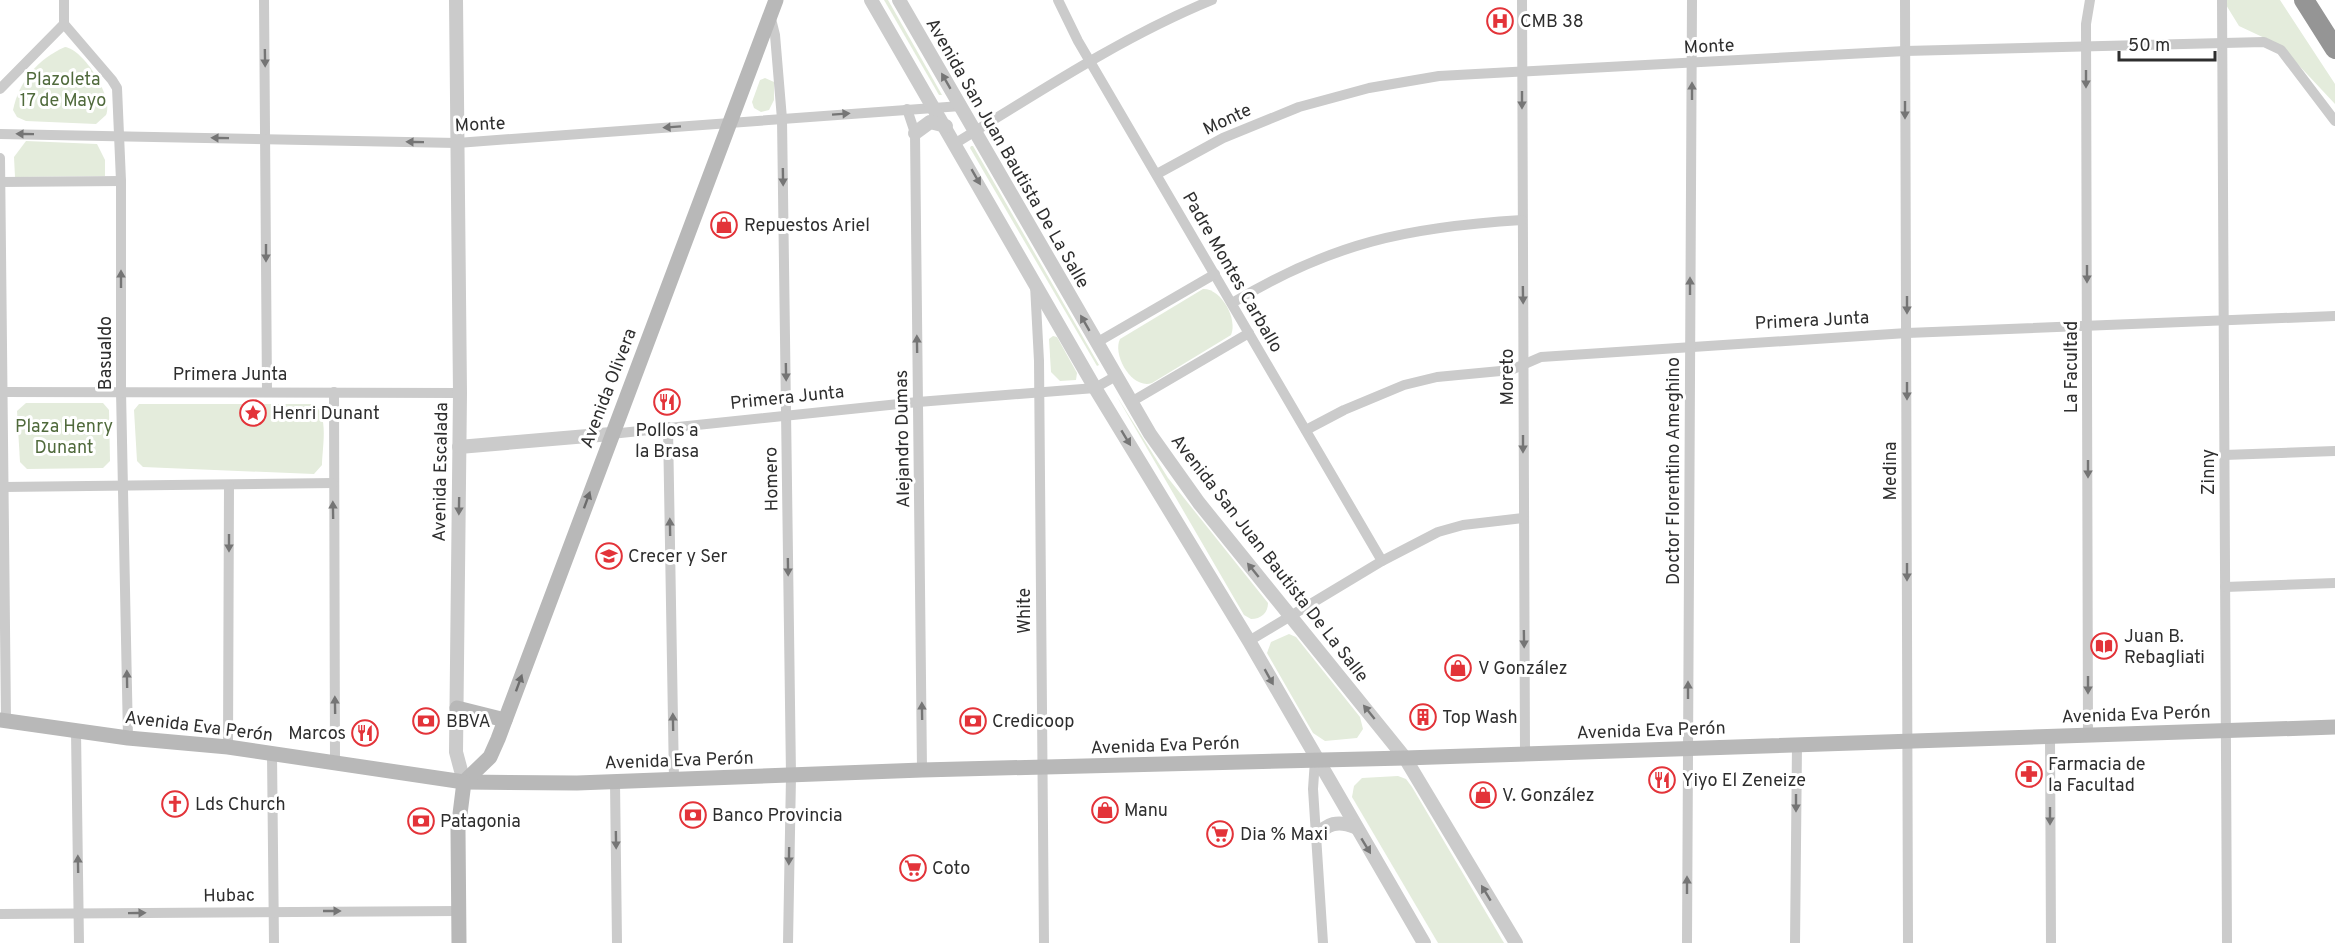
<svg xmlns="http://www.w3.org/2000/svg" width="2335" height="943" font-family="Overpass,sans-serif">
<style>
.green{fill:#e4ecdc}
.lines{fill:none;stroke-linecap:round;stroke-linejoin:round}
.minor{stroke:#cbcbcb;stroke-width:10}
.tertiary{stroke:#cbcbcb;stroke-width:14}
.secondary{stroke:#b8b8b8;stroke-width:15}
.motorway{stroke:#959595;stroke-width:20}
.oneway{fill:#757575}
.oneway2{fill:#6c6c6c}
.labels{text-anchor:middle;stroke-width:6;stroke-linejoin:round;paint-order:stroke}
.poi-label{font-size:18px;fill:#2e2e2e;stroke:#fff;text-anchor:start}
.street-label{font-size:18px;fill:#2e2e2e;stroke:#fff}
.park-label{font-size:18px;fill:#506a3c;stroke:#fff}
</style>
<rect width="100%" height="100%" fill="#fff"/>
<!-- green -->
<g class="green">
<polygon points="884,0 888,0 942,95 939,95"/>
<polygon points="2223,0 2280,0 2335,84 2335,104 2292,58 2271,41 2239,26"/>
<path d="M65 47C83 49 114 97 106 115L96 124 26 121 17 117 13 110C19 81 38 59 65 47Z"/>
<polygon points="765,78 774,82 774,100 769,110 761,112 754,108 752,102 760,80"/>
<polygon points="26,141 97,144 105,160 105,176 15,177 14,157"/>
<polygon points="971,146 973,146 1099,365 1097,366 970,148"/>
<path d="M1203 289C1221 288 1238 319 1231 335L1152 383C1132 390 1112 355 1120 339Z"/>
<polygon points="1053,336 1057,337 1077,373 1076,380 1060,381 1051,372 1049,339"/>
<path d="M1116 395 1168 478 1268 603C1268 613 1261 619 1251 619L1244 615Z"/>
<polygon points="26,403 103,403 109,410 110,461 103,468 27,469 20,462 17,411"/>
<path d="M139 404H312C330 411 322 448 322 465L314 474 143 467 137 461 134 410Z"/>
<polygon points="1289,634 1296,637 1360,717 1363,729 1357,738 1325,741 1313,733 1267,653 1271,642"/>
<polygon points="1398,776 1406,779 1412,787 1504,943 1438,943 1352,797 1354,786 1362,778"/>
</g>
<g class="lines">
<!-- minor -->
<g class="minor">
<polyline points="64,0 64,24 112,80 117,88 121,181 121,391 128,738"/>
<polyline points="264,0 267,392"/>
<polyline points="1058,0 1078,41 1382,561"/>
<polyline points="1522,0 1525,753"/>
<polyline points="1905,0 1908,943"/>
<polyline points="2222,0 2227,943"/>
<polyline points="770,15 775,35 782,119 791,776 788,943"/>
<polyline points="0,89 64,24"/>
<polyline points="907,109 915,133 922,770"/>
<polyline points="0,134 457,143 961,106"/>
<path d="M956 143C1039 92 1122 37 1212 0"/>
<polyline points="0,158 6,721"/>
<polyline points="1157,174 1223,138 1299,107 1369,88 1439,76 1905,51 2264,42 2281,50 2335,121"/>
<polyline points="1,182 121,181"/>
<polyline points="1035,285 1039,361 1044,943"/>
<path d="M1232 303C1332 243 1407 227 1522 220"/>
<polyline points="1096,343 1215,274"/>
<polyline points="0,392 460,393"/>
<polyline points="334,392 335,764"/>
<polyline points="1131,402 1249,333"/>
<polyline points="668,427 674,780"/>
<polyline points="1306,430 1344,410 1404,385 1437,377 1511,370 1541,357 1907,333 2335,316"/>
<polyline points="611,434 918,402 1095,388 1116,376"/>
<polyline points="2224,455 2335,451"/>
<polyline points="4,487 333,483"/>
<polyline points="2225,587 2335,583"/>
<polyline points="1249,641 1382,561 1438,532 1463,525 1523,518"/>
<polyline points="76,731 79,943"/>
<polyline points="2088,734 2086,24 2090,0"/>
<polyline points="2050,736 2051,943"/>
<polyline points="228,747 229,485"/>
<polyline points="272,754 274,943"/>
<polyline points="1315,760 1313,789 1323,943"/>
<polyline points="615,782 617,943"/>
<polyline points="0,914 459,911"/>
<polyline points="1687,943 1692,0"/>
<polyline points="1795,943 1797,745"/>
</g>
<!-- tertiary -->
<g class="tertiary">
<polyline points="456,0 460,393 456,752 464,782"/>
<polyline points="871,0 1095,388 1249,641 1424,943"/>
<polyline points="899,0 1150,434 1199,503 1405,758 1516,943"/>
<polyline points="915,133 930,122 946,126"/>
<polyline points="459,447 611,434"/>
<path d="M1316 837C1327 823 1338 820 1355 827"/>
</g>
<!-- secondary -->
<g class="secondary">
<polyline points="457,708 505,720"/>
<polyline points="0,720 128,738 228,747 464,782 577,783 922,770 1405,758 2335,727"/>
<polyline points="464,782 490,757 498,739 776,0"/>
<polyline points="459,943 458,830 464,782"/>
</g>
<!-- motorway -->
<polyline class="motorway" points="2304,0 2335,49"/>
</g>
<!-- one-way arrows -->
<defs><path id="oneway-solid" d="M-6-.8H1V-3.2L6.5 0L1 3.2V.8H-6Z" transform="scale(1.5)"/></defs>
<g class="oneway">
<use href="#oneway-solid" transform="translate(265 58) rotate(89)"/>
<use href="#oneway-solid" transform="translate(2086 79) rotate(90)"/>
<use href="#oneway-solid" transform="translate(946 81) rotate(-120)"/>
<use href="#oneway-solid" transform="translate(1692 91) rotate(-90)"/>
<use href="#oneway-solid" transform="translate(1522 100) rotate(90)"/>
<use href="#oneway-solid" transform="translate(1905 110) rotate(90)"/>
<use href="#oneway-solid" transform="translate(841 114) rotate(-4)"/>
<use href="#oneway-solid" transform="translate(672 127) rotate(176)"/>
<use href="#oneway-solid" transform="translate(25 134) rotate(-179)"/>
<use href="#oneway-solid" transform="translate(220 138) rotate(-179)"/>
<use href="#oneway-solid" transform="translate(415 142) rotate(-179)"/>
<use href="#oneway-solid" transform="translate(783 177) rotate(89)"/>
<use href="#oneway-solid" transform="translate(976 177) rotate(60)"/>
<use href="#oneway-solid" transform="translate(266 253) rotate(90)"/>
<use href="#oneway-solid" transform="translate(2087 274) rotate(90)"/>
<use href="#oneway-solid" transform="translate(121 279) rotate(-90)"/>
<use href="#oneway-solid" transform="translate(1690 286) rotate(-90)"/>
<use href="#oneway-solid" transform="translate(1523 295) rotate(89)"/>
<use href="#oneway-solid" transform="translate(1907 305) rotate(90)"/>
<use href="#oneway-solid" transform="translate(1085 323) rotate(-120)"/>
<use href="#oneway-solid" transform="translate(917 344) rotate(-91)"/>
<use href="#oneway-solid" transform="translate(786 372) rotate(89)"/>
<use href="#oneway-solid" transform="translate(1907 391) rotate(90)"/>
<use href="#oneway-solid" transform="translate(1126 438) rotate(59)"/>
<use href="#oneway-solid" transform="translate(1523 444) rotate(90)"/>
<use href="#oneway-solid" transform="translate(2088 469) rotate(90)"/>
<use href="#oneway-solid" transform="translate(459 506) rotate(91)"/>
<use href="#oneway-solid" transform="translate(333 510) rotate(-91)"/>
<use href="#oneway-solid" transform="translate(670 527) rotate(-91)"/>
<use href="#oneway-solid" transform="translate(229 543) rotate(90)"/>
<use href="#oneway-solid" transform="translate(788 567) rotate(89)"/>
<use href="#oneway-solid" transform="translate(1253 570) rotate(-129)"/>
<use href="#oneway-solid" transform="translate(1907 572) rotate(90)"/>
<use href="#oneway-solid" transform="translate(1524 639) rotate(89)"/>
<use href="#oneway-solid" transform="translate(1269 677) rotate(61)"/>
<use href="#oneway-solid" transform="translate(127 679) rotate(-91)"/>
<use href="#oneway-solid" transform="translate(2088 685) rotate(90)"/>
<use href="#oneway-solid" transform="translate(1688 690) rotate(-90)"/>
<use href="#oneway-solid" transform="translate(335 705) rotate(-91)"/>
<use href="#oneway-solid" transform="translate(922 711) rotate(-91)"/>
<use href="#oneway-solid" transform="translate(1369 712) rotate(-129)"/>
<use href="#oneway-solid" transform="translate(673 722) rotate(-91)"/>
<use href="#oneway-solid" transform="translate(1796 803) rotate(90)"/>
<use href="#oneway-solid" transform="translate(2050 816) rotate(90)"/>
<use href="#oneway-solid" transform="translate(616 840) rotate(89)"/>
<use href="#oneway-solid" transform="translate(1366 846) rotate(59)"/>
<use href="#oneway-solid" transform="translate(789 856) rotate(91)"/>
<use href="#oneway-solid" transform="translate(78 864) rotate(-91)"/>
<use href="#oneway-solid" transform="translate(1687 885) rotate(-90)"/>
<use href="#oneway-solid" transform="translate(1486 893) rotate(-121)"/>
<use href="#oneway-solid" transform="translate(332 911)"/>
<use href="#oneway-solid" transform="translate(137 913) rotate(-1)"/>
</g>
<g class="oneway2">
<use href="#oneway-solid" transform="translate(587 500) rotate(-70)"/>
<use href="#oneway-solid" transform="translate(519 683) rotate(-70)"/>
</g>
<!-- icons -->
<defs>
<g id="hospital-ring" transform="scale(1.35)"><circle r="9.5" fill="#fff" stroke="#e33339" stroke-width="1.5"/><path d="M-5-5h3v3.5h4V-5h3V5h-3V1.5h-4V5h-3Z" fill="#e33339"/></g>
<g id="shop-ring" transform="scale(1.35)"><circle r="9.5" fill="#fff" stroke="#e33339" stroke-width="1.5"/><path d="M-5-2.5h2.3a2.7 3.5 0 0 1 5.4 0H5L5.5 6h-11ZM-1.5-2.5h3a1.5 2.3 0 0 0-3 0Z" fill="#e33339"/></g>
<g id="restaurant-ring" transform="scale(1.35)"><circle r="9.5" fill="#fff" stroke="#e33339" stroke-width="1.5"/><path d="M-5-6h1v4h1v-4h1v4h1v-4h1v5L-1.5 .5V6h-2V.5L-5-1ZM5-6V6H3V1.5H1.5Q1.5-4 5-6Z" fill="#e33339"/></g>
<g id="sight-ring" transform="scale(1.35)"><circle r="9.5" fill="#fff" stroke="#e33339" stroke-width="1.5"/><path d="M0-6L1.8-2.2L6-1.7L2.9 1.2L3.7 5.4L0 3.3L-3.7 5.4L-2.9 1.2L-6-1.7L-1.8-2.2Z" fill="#e33339"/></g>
<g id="school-ring" transform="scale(1.35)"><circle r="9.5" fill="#fff" stroke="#e33339" stroke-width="1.5"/><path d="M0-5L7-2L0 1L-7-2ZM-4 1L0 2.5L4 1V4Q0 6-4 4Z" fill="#e33339"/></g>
<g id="library-ring" transform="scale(1.35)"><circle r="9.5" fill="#fff" stroke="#e33339" stroke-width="1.5"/><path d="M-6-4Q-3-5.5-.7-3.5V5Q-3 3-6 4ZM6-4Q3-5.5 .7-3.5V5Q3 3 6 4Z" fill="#e33339"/></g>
<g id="building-ring" transform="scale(1.35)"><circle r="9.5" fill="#fff" stroke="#e33339" stroke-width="1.5"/><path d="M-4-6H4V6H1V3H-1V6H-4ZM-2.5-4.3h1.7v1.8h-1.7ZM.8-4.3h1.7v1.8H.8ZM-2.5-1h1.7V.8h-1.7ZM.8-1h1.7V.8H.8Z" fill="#e33339"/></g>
<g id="bank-ring" transform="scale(1.35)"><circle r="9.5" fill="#fff" stroke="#e33339" stroke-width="1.5"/><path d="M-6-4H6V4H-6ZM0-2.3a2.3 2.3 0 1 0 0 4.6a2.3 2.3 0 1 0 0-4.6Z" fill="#e33339"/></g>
<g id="pharmacy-ring" transform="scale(1.35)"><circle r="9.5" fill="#fff" stroke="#e33339" stroke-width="1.5"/><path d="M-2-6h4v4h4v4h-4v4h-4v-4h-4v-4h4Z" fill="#e33339"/></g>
<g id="church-ring" transform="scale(1.35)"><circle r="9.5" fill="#fff" stroke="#e33339" stroke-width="1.5"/><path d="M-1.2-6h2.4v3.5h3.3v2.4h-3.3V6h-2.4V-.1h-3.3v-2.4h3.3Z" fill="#e33339"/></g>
<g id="supermarket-ring" transform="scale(1.35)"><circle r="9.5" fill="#fff" stroke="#e33339" stroke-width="1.5"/><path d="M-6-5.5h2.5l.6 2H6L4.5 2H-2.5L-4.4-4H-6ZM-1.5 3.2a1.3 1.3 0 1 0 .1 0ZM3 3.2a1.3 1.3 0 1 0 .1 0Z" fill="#e33339"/></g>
</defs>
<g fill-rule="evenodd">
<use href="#hospital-ring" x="1500" y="21"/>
<use href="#shop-ring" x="724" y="225"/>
<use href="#restaurant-ring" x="667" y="402"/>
<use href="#sight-ring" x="253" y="413"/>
<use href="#school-ring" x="609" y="556"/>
<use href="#library-ring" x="2104" y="646"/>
<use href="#shop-ring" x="1458" y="668"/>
<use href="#building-ring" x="1423" y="717"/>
<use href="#bank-ring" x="426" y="721"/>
<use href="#bank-ring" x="973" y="721"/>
<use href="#restaurant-ring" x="365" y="733"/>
<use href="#pharmacy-ring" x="2029" y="774"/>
<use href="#restaurant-ring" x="1662" y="780"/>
<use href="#shop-ring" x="1483" y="795"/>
<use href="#church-ring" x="175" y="804"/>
<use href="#shop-ring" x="1105" y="810"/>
<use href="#bank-ring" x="693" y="815"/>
<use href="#bank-ring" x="421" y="821"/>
<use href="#supermarket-ring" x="1220" y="834"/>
<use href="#supermarket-ring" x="913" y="868"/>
</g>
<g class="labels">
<!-- poi labels -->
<g class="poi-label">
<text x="1520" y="27">CMB 38</text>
<text x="744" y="231">Repuestos Ariel</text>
<text x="272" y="419">Henri Dunant</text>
<text x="667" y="436" text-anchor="middle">Pollos a<tspan x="667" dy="21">la Brasa</tspan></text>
<text x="628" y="562">Crecer y Ser</text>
<text x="2124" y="642">Juan B.<tspan x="2124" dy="21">Rebagliati</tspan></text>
<text x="1478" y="674">V González</text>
<text x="1442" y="723">Top Wash</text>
<text x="446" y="727">BBVA</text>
<text x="992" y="727">Credicoop</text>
<text x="346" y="739" text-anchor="end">Marcos</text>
<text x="2048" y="770">Farmacia de<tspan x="2048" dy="21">la Facultad</tspan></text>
<text x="1682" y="786">Yiyo El Zeneize</text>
<text x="1502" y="801">V. González</text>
<text x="195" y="810">Lds Church</text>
<text x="1124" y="816">Manu</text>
<text x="712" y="821">Banco Provincia</text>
<text x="440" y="827">Patagonia</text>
<text x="1240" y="840">Dia % Maxi</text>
<text x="932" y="874">Coto</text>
</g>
<!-- street labels -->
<g class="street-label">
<text transform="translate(1709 46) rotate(-3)" y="6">Monte</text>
<text transform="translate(1227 119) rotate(-25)" y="6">Monte</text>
<text transform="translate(480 124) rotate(-3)" y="6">Monte</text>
<text transform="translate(1008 153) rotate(60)" y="6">Avenida San Juan Bautista De La Salle</text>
<text transform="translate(1233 272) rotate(60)" y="6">Padre Montes Carballo</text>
<text transform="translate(1812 320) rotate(-3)" y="6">Primera Junta</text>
<text transform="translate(105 353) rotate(-90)" y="6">Basualdo</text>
<text transform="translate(2071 367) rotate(-90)" y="6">La Facultad</text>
<text x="230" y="380">Primera Junta</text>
<text transform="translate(1507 377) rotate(-90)" y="6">Moreto</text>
<text transform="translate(608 388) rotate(-69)" y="6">Avenida Olivera</text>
<text transform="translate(787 397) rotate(-6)" y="6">Primera Junta</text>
<text transform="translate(902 439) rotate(-91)" y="6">Alejandro Dumas</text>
<text transform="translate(1673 471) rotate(-90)" y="6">Doctor Florentino Ameghino</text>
<text transform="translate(1890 471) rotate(-90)" y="6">Medina</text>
<text transform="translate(440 472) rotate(-89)" y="6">Avenida Escalada</text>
<text transform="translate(2208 472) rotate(-90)" y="6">Zinny</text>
<text transform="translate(771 479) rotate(-91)" y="6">Homero</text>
<text transform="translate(1270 558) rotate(52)" y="6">Avenida San Juan Bautista De La Salle</text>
<text transform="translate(1024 611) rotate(-90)" y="6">White</text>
<text transform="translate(2136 714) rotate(-2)" y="6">Avenida Eva Perón</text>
<text transform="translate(199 726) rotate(7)" y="6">Avenida Eva Perón</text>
<text transform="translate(1651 730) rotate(-2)" y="6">Avenida Eva Perón</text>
<text transform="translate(1165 745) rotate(-2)" y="6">Avenida Eva Perón</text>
<text transform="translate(679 760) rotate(-2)" y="6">Avenida Eva Perón</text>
<text transform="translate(229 895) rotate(-1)" y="6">Hubac</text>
</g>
<!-- park labels -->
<g class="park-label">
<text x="63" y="85">Plazoleta<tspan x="63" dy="21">17 de Mayo</tspan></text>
<text x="64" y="432">Plaza Henry<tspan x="64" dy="21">Dunant</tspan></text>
</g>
</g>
<!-- scale -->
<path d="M2119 51v9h96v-9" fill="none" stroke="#2e2e2e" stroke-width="3"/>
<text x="2128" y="51" font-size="18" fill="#2e2e2e" stroke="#ffffff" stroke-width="4.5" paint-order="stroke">50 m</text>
</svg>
